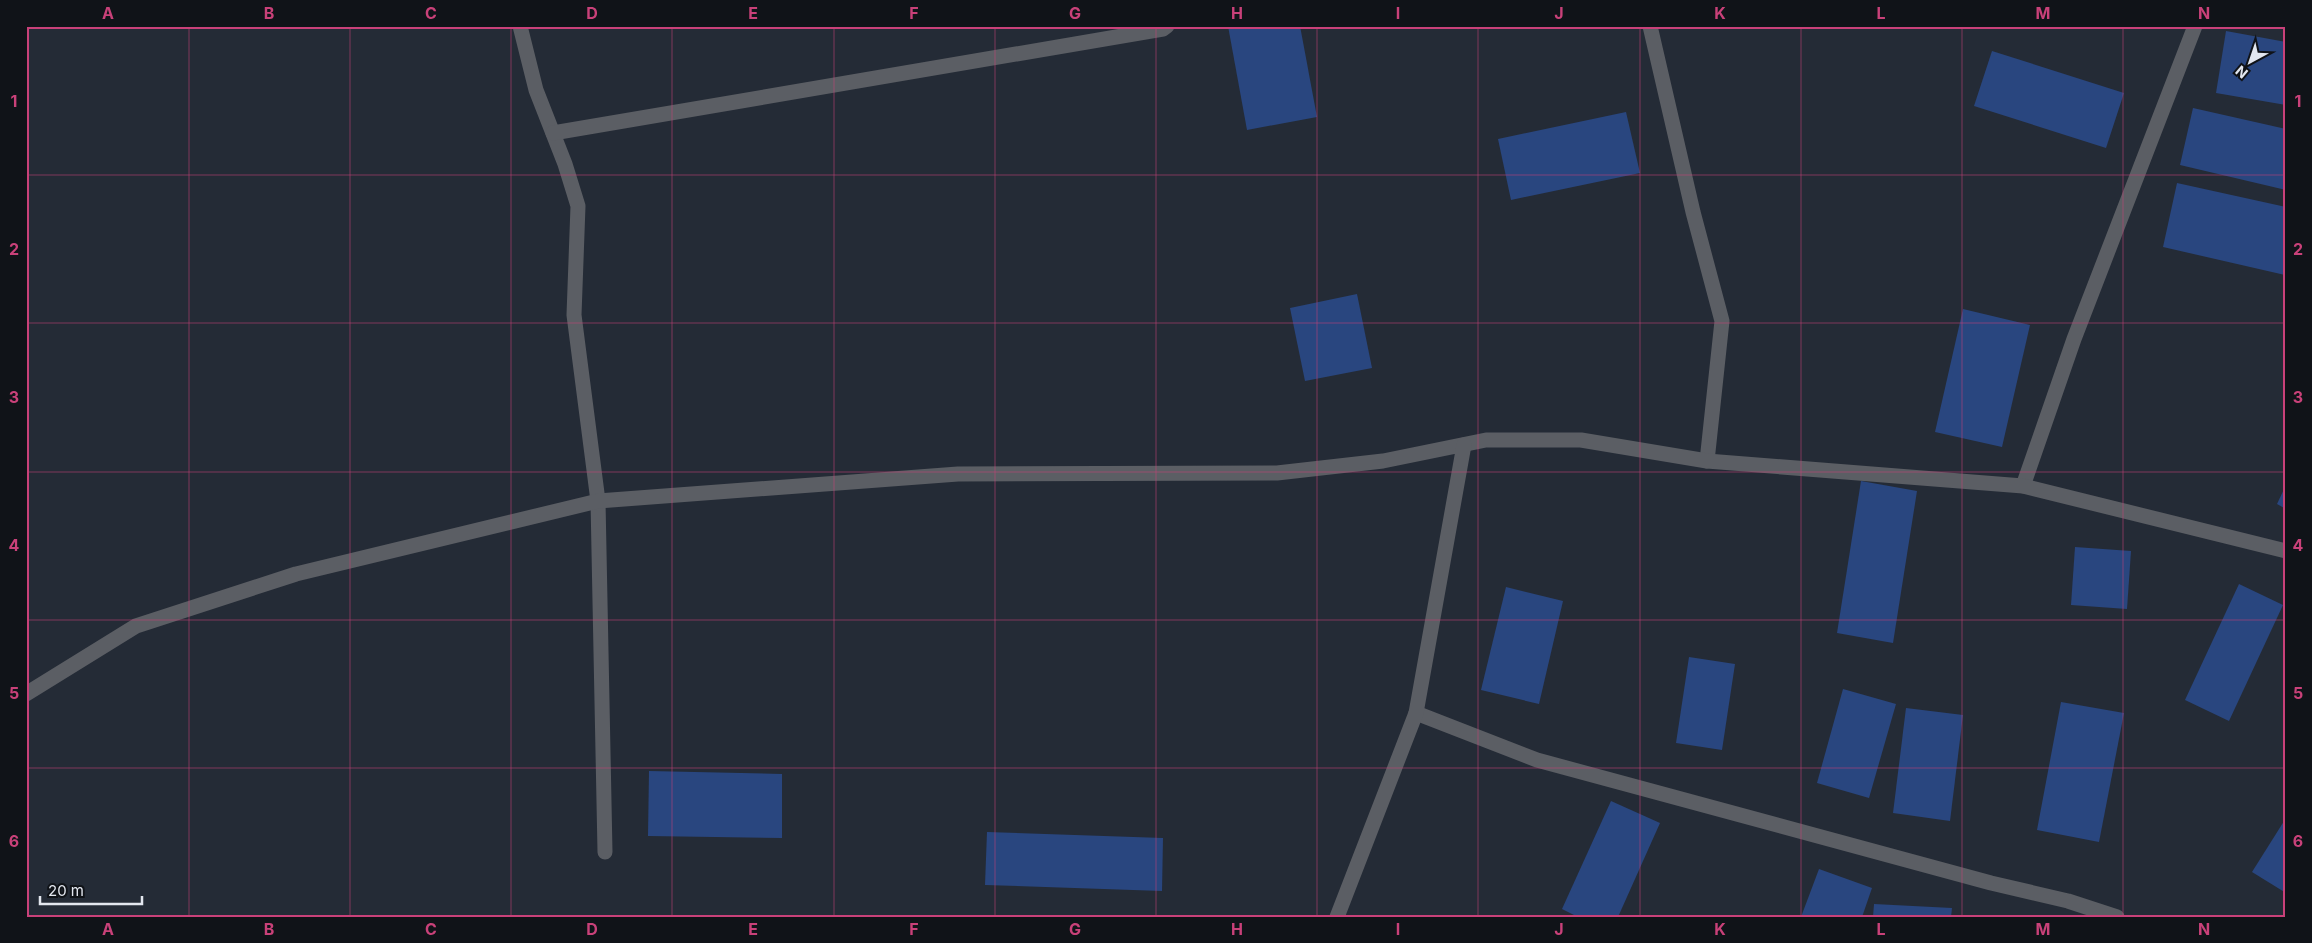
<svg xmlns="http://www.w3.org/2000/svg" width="2312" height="943" font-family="Inter,sans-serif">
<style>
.building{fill:#29467f}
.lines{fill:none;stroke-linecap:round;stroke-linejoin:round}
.minor{stroke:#5b5e64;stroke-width:15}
.grid{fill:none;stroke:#c94179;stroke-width:1;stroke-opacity:0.55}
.neatline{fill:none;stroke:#c94179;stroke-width:2}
.grid-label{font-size:16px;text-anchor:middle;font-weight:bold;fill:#c94179}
</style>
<rect width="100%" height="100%" fill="#242b36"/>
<!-- building -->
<g class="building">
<polygon points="1228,26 1300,26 1317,117 1247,130"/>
<polygon points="2226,31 2286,42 2286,105 2216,93"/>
<polygon points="1992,51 2124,93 2106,148 1974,106"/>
<polygon points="2193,108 2286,129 2286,190 2180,165"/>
<polygon points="1626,112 1640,173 1511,200 1498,139"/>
<polygon points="2177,183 2286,207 2285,275 2163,247"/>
<polygon points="1357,294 1372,368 1305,381 1290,308"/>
<polygon points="1963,309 2030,325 2002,447 1935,432"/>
<polygon points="1861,481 1917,491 1893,643 1837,633"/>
<polygon points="2286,485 2286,509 2277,504"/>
<polygon points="2075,547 2131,551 2127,609 2071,605"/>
<polygon points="2239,584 2283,605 2229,721 2185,700"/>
<polygon points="1506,587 1563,601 1539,704 1481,690"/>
<polygon points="1689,657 1735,664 1722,750 1676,743"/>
<polygon points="1843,689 1896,704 1869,798 1817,783"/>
<polygon points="2061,702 2124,713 2099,842 2037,830"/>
<polygon points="1906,708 1963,715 1950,821 1893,813"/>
<polygon points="649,771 782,774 782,838 648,836"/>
<polygon points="1611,801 1660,823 1618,917 1578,917 1562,909"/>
<polygon points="2286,818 2286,893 2252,872"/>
<polygon points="987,832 1163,838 1162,891 985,885"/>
<polygon points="1819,869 1872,888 1862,917 1801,917"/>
<polygon points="1874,904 1952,908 1951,917 1873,917"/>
</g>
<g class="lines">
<!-- minor -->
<g class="minor">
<polyline points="520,26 536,90 565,164 578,206 574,315 598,501 605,852"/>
<polyline points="1650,26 1693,212 1722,321 1707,461"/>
<polyline points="553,133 1163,29 1167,26"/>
<polyline points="2023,486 2074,339 2195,26"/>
<polyline points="26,694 136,626 296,574 598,501 958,474 1277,473 1383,461 1486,440 1581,440 1707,461 2023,486 2286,551"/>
<polyline points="1416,713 1537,760 1991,883 2068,901 2117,917"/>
<polyline points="1337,917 1416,713 1464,445"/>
</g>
</g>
<!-- grid -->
<path class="grid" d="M189 26V917M350 26V917M511 26V917M672 26V917M834 26V917M995 26V917M1156 26V917M1317 26V917M1478 26V917M1640 26V917M1801 26V917M1962 26V917M2123 26V917M26 175H2286M26 323H2286M26 472H2286M26 620H2286M26 768H2286"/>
<!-- border -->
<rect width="2312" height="943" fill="none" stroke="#101318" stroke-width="55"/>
<!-- north arrow -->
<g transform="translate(2250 62) rotate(220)" stroke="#101318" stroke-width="4" paint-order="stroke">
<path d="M0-4L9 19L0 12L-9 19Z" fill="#e3e7ef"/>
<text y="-8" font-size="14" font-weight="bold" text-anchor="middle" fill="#e3e7ef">N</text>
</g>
<!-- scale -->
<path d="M40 896v8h102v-8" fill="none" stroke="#e3e7ef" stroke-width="2.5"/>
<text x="48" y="896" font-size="15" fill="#e3e7ef" stroke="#101318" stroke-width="4" paint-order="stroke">20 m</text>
<rect x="28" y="28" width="2256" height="888" class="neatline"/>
<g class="grid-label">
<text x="108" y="19">A</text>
<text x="269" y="19">B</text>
<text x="431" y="19">C</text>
<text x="592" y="19">D</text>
<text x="753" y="19">E</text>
<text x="914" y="19">F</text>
<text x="1075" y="19">G</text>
<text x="1237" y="19">H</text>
<text x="1398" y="19">I</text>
<text x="1559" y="19">J</text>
<text x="1720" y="19">K</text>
<text x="1881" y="19">L</text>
<text x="2043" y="19">M</text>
<text x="2204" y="19">N</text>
<text x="14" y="107">1</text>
<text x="2298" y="107">1</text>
<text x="14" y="255">2</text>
<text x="2298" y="255">2</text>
<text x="14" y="403">3</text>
<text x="2298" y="403">3</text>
<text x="14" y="551">4</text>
<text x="2298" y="551">4</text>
<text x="14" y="699">5</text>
<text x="2298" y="699">5</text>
<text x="14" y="847">6</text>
<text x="2298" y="847">6</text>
<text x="108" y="935">A</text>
<text x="269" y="935">B</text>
<text x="431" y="935">C</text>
<text x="592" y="935">D</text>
<text x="753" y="935">E</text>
<text x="914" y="935">F</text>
<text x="1075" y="935">G</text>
<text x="1237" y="935">H</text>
<text x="1398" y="935">I</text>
<text x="1559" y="935">J</text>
<text x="1720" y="935">K</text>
<text x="1881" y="935">L</text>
<text x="2043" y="935">M</text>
<text x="2204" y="935">N</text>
</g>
</svg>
